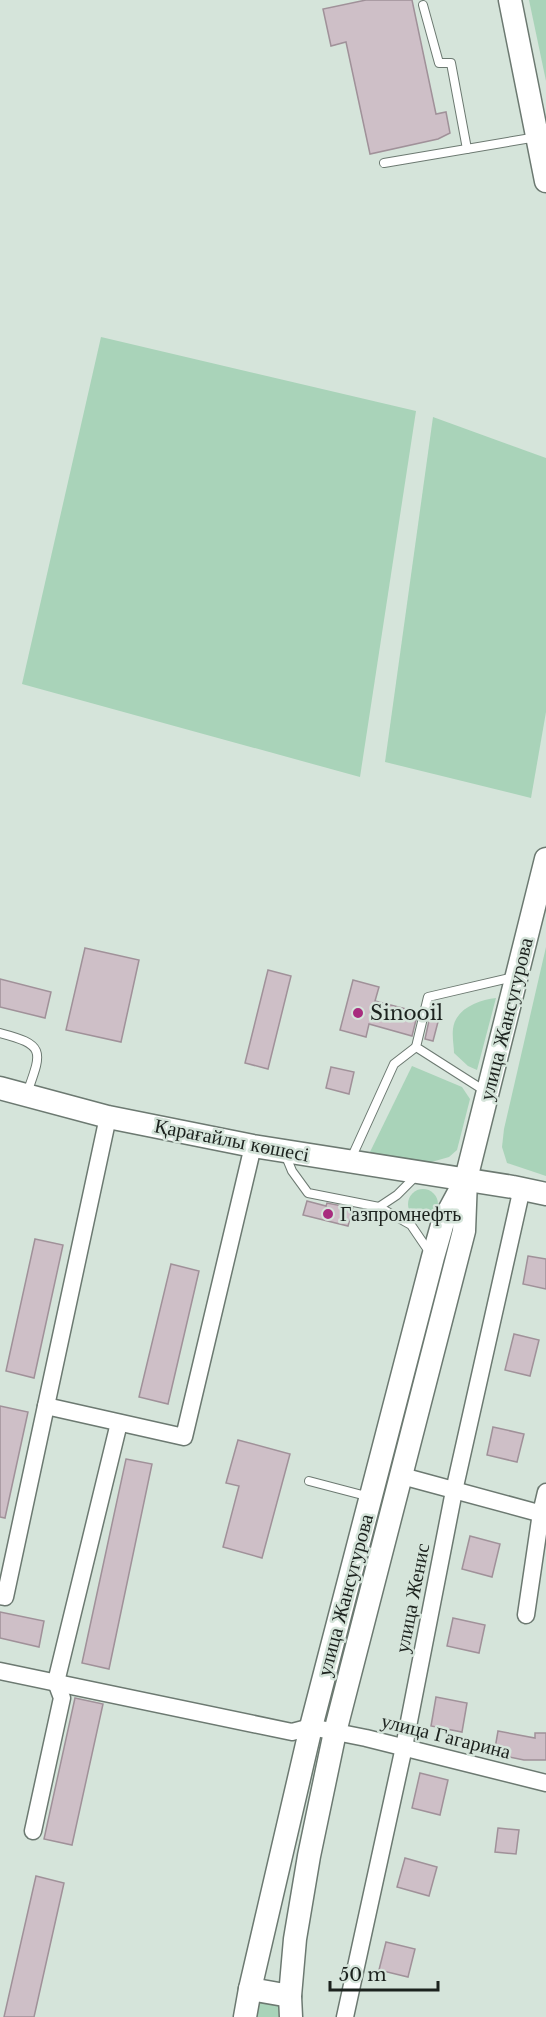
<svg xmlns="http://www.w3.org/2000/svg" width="546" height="2017" font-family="'Libre Baskerville',serif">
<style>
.green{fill:#a9d3b9}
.building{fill:#cebfc7;stroke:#a09199;stroke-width:1.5}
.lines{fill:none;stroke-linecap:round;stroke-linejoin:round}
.lane-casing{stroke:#6c7971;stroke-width:10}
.street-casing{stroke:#6c7971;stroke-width:19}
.secondary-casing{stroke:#6c7971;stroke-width:25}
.lane{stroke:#fff;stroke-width:8}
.street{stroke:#fff;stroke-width:16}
.secondary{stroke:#fff;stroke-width:22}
.poi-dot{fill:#a82c7e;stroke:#d5e4da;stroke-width:2}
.labels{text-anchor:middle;stroke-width:5;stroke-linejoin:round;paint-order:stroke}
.poi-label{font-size:20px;fill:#1c221e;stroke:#d5e4da;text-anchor:start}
.street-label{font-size:20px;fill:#1c221e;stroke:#d5e4da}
</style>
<rect width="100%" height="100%" fill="#d5e4da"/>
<!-- green -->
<g class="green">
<polygon points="529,0 546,0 546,81"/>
<polygon points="101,337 416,411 360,777 22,684"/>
<polygon points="433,417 546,458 546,712 531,798 385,762"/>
<polygon points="546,947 546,1176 507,1163 502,1147 504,1129"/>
<path d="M496 998 477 1070 468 1066 454 1053C454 1046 452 1037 453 1029 455 1009 478 1000 496 998Z"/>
<polygon points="412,1066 462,1087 470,1099 457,1150 449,1157 421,1165 369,1154"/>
<circle cx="423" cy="1204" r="15"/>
<polygon points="250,1989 290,1996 291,2017 246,2017"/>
</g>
<!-- building -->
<g class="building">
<polygon points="366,0 412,0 436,114 446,112 450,133 438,139 370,154 346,42 331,46 323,9"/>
<polygon points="85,948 139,960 121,1042 66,1030"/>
<polygon points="268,970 291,976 268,1069 245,1063"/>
<polygon points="0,979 51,992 45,1018 0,1007"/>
<polygon points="353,980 379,987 375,1001 418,1012 412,1036 369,1024 366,1037 340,1030"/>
<polygon points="430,1016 439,1018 433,1041 425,1039"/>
<polygon points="331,1067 354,1072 349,1094 326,1088"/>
<polygon points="307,1201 326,1206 327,1203 353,1208 348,1226 303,1215"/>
<polygon points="35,1239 63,1245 34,1378 6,1371"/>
<polygon points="528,1256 546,1259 546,1289 523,1284"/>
<polygon points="171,1264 199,1271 168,1404 139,1397"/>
<polygon points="514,1334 539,1340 530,1376 505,1370"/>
<polygon points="0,1406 28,1412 5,1518 0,1517"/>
<polygon points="493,1427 524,1434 517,1462 487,1455"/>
<polygon points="238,1440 290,1454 262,1558 223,1547 239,1486 226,1483"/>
<polygon points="126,1459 152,1464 109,1669 82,1663"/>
<polygon points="470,1536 500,1544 492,1577 462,1569"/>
<polygon points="0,1612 44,1621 39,1647 0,1638"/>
<polygon points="453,1618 485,1625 479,1653 447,1646"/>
<polygon points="436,1697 467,1703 462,1732 431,1726"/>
<polygon points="75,1698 103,1704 72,1845 44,1839"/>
<polygon points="498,1731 535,1738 535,1733 546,1733 546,1760 524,1760 494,1754"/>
<polygon points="420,1773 448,1780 440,1815 412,1808"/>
<polygon points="498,1828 519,1830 516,1854 495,1852"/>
<polygon points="405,1858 437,1867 429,1896 397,1887"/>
<polygon points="36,1876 64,1883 34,2017 4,2017"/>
<polygon points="386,1942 415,1949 408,1977 379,1970"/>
</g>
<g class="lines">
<!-- lane casing -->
<g class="lane-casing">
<g id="lane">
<polyline points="423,5 439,63 451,63 467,149"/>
<polyline points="384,163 537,137"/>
<path d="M0 1033C46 1045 42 1051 27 1093"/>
<polyline points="485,1091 416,1047 428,997 514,977"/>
<polyline points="285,1154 292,1171 308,1193 379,1207 411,1225 430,1253"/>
<polyline points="350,1161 394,1064 416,1047"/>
<polyline points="379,1207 397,1195 417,1175"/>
<polyline points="309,1481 370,1497"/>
</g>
</g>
<!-- street casing -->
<g class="street-casing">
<g id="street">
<polyline points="46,1406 184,1437 253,1146"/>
<polyline points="402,1476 546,1515"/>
<polyline points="0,1596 5,1597 108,1117"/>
<polyline points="526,1615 541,1513 546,1492"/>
<polyline points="0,1671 292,1732 311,1727 366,1738 546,1783"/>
<polyline points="33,1831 62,1698 56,1682 119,1423"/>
<polyline points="345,2017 404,1747 454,1491 522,1188"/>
</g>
</g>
<!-- secondary casing -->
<g class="secondary-casing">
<g id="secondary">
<polyline points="510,0 546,181"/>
<polyline points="0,1088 108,1117 253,1146 513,1187 546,1194"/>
<polyline points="250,1989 290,1996"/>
<polyline points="245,2017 250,1989 311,1727 433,1257 443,1222 464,1183"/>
<polyline points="291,2017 290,1996 295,1939 309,1856 335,1732 464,1231 466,1179 546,859"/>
</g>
</g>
<!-- lane -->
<use href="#lane" class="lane"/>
<!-- street -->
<use href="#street" class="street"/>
<!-- secondary -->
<use href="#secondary" class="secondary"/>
</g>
<!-- markers -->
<g class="poi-dot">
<circle cx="358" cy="1013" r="6"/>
<circle cx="328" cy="1214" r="6"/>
</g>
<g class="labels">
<!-- poi labels -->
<g class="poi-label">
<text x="370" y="1020">Sinooil</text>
<text x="340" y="1221">Газпромнефть</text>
</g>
<!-- street labels -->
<g class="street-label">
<text transform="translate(506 1019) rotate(-76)" y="7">улица Жансугурова</text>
<text transform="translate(232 1140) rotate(11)" y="7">Қарағайлы көшесі</text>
<text transform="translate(345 1595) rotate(-75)" y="7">улица Жансугурова</text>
<text transform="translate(412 1598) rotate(-79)" y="7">улица Женис</text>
<text transform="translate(446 1736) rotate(14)" y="7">улица Гагарина</text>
</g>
</g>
<!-- scale -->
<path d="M330 1981v9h108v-9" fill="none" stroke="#1c221e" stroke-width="3"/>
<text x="339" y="1981" font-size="18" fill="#1c221e" stroke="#d5e4da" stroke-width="4.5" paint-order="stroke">50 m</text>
</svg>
